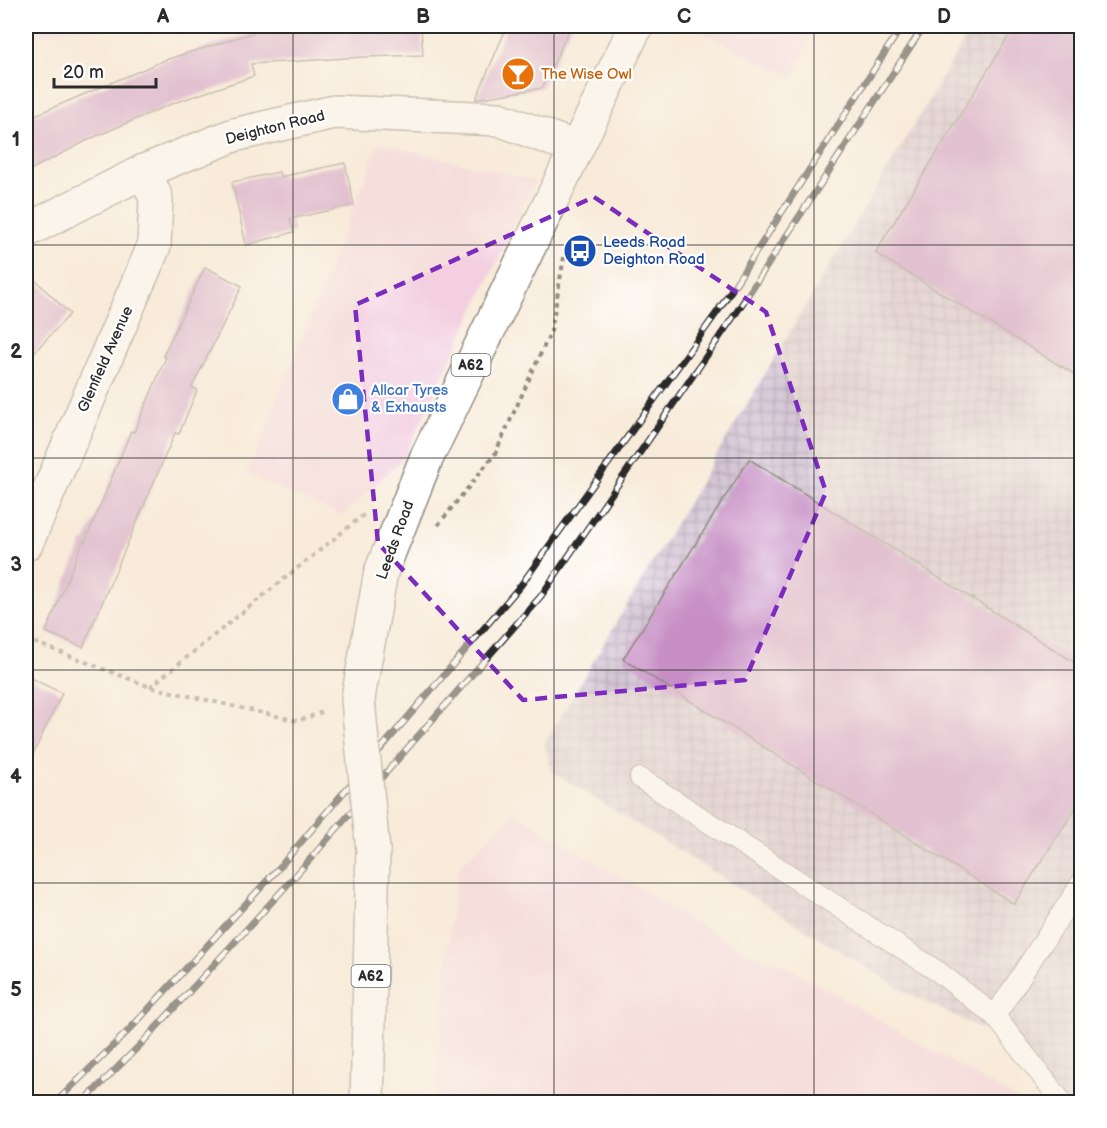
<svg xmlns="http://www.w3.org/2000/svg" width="1107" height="1128" font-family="'Balsamiq Sans',sans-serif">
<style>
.built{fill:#f3cfe0}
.industrial{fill:url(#industrial-grid)}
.building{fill:#c78fc5}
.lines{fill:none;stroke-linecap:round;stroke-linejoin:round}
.service-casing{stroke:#928b82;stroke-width:22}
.minor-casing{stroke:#928b82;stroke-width:36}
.primary-casing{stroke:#928b82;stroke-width:36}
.path{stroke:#928b82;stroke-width:4;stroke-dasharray:4.5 4.5;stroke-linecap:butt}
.service{stroke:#fff;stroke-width:20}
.minor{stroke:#fff;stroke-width:33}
.primary{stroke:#fff;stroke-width:33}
.rail-casing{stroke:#2b2b2b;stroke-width:7}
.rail{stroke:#fff;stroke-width:4.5;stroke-dasharray:14;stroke-linecap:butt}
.primary-bridge-casing{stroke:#928b82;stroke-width:36;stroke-linecap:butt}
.primary-bridge{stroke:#fff;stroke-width:33}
.marked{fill:none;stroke:#7b2cbf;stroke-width:4.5;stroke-dasharray:12 8;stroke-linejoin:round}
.grid{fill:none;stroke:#2b2b2b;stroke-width:1.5;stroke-opacity:0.55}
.labels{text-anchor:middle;stroke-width:4.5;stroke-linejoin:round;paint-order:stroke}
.shield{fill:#fff;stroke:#6b6b6b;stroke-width:1.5}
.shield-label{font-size:14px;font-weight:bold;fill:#2b2b2b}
.food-label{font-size:15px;fill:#c56008;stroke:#fff;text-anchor:start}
.street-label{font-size:15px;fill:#2b2b2b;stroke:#fff}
.transit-label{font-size:15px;fill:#164399;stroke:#fff;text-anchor:start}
.shop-label{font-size:15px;fill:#366cbe;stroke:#fff;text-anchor:start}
.neatline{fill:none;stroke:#2b2b2b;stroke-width:2}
.grid-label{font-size:20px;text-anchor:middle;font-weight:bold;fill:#2b2b2b}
</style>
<defs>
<pattern id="industrial-grid" width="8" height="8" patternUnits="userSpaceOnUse" patternTransform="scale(1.5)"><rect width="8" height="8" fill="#cfbdcf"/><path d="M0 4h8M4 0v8" fill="none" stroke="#a89aa8"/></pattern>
</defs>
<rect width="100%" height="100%" fill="#fff"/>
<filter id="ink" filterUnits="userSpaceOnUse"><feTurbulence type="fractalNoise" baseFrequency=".0167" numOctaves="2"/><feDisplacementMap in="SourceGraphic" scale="12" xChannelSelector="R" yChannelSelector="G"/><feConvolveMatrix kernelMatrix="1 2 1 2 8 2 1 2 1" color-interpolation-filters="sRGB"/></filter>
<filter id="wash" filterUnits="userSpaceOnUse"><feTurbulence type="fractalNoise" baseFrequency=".008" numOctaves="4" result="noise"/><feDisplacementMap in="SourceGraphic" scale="24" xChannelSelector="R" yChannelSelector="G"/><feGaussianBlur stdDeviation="1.35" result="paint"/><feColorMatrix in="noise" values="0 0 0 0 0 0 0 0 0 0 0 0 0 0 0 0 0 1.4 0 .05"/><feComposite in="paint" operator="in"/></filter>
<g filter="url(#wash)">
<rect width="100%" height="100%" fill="#f8ebd9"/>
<!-- built -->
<g class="built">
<polygon points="26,26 114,26 103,30 68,28 26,38"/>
<polygon points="689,26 814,26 794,78"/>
<polygon points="379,143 535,181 405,456 343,516 247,475"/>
<polygon points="514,813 747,953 777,961 1022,1102 435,1102 451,916 459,866"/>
</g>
<!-- industrial -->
<polygon class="industrial" points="973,26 1081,26 1081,1102 1051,1102 1004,1040 909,994 551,771 545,742"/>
<g id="blocks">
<!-- building -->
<g class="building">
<polygon points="275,26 421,26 423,55 364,57 251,64 254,76 171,104 92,138 26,172 26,119 165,60"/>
<polygon points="507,26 571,26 542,88 476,99"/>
<polygon points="1015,26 1082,26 1082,379 875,253"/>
<polygon points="345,163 354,205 290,219 294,232 246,245 232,182 279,172 280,177"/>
<polygon points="205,267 242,286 192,387 197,390 179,434 175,433 83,647 46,632 83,541 85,542 131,431 134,432 150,395 166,357 163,356"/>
<polygon points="26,271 70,314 26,361"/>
<polygon points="749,459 1082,667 1082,798 1014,904 623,659"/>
<polygon points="26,676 62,693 26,769"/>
</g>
</g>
</g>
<g filter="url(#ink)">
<use href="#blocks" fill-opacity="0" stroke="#928b82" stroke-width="1.5"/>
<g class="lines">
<!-- service casing -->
<g class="service-casing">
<g id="service">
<polyline points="640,778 940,973 995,1016 1062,1102"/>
<polyline points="995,1016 1082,882"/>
</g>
</g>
<!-- minor casing -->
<g class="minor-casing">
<g id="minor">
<polyline points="26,231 144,171 234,135 334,112 499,119 576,148"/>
<polyline points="26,544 154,246 156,198 144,171"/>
</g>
</g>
<!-- primary casing -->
<g class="primary-casing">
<g id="primary">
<polyline points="360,722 358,698 381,572 426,459 636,26"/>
<polyline points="367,1102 373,850"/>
</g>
</g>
<!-- path -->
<g class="path">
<polyline points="438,525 495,454 551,331 564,257"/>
<polyline points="26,639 150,687 298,721 325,711"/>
<polyline points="150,687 367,512"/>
</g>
<!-- service -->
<use href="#service" class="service"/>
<!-- minor -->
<use href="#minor" class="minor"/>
<!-- primary -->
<use href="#primary" class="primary"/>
<!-- rail casing -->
<g class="rail-casing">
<g id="rail">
<polyline points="56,1102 130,1029 278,869 521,585 718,311 902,26"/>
<polyline points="83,1102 142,1043 290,882 541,596 736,313 924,26"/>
</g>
</g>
<!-- rail -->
<use href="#rail" class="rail"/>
<!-- primary-bridge casing -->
<g class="primary-bridge-casing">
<polyline id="primary-bridge" points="360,722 373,850"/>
</g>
<!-- primary-bridge -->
<use href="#primary-bridge" class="primary-bridge"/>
</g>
</g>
<!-- marked area -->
<path d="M0 0H1107V1128H0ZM594 197 766 312 826 492 745 680 523 700 378 543 355 305Z" fill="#f8ebd9" fill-opacity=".55" fill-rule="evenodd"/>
<path class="marked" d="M594 197 766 312 826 492 745 680 523 700 378 543 355 305Z"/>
<!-- grid -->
<path class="grid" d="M293 26V1102M554 26V1102M814 26V1102M26 245H1082M26 458H1082M26 670H1082M26 883H1082"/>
<!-- icons -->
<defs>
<g id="bar-disc" transform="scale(1.725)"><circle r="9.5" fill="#e8710a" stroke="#fff"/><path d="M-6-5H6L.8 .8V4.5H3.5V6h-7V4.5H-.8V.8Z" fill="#fff"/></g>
<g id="bus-disc" transform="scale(1.725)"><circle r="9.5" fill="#1a4fb4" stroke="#fff"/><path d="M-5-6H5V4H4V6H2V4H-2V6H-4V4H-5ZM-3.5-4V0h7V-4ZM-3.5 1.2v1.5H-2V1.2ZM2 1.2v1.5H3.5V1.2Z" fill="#fff"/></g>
<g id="shop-disc" transform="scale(1.725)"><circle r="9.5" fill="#3f7fe0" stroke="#fff"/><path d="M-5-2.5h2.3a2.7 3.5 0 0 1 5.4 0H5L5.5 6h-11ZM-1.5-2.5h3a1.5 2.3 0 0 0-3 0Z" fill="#fff"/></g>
</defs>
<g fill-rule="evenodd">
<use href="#bar-disc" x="518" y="74"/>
<use href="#bus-disc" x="580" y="251"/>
<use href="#shop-disc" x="348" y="399"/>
</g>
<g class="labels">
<!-- shield labels -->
<g class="shield">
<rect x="451.5" y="354" width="39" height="22" rx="4.5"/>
<rect x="351.5" y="965" width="39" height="22" rx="4.5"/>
</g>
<g class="shield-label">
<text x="471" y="370">A62</text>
<text x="371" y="981">A62</text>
</g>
<!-- food labels -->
<g class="food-label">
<text x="541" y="79">The Wise Owl</text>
</g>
<!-- street labels -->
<g class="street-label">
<text transform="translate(275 127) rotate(-14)" y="5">Deighton Road</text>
<text transform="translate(105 359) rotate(-66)" y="5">Glenfield Avenue</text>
<text transform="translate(395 540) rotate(-70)" y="5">Leeds Road</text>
</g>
<!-- transit labels -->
<g class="transit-label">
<text x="603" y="247">Leeds Road<tspan x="603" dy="17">Deighton Road</tspan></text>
</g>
<!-- shop labels -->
<g class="shop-label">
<text x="371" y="395">Allcar Tyres<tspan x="371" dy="17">&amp; Exhausts</tspan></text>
</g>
</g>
<!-- margin -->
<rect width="1107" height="1128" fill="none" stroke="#fff" stroke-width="66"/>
<!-- scale -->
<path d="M54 78v9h102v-9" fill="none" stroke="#2b2b2b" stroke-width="3"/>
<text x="63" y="78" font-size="18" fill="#2b2b2b" stroke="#ffffff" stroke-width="4.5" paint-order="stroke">20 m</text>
<rect x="33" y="33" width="1041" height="1062" class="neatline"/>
<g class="grid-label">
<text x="163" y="23">A</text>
<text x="423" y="23">B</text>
<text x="684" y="23">C</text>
<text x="944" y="23">D</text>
<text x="16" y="146">1</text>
<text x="16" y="358">2</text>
<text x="16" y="571">3</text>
<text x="16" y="783">4</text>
<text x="16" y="996">5</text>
</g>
</svg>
